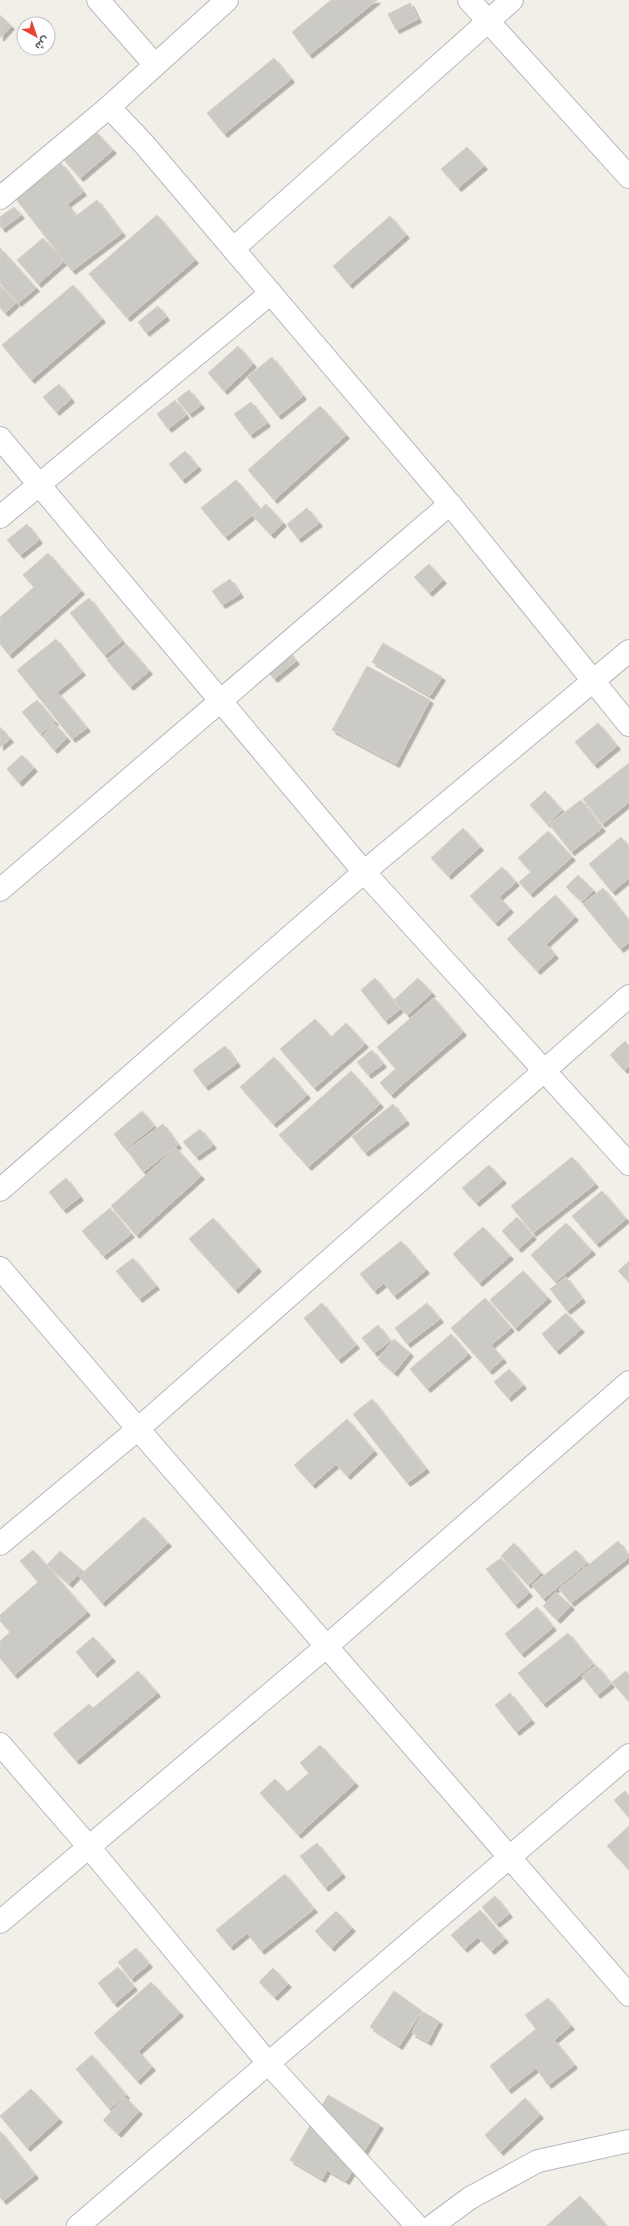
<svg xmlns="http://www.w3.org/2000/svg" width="629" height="2226" font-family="'Alegreya Sans','Noto Sans Arabic',sans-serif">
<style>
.building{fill:#cccac5;stroke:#d6d1c6;filter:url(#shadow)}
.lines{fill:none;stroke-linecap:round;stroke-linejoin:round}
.minor-casing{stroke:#b5b8bc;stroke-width:24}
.minor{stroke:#fff;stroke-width:22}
</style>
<defs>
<filter id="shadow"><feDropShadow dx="3.5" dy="3.5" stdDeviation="0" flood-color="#0004"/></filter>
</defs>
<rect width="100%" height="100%" fill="#f1efe8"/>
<!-- building -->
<g class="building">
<polygon points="331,0 377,0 309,55 292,32"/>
<polygon points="410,3 418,19 396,30 388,14"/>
<polygon points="0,15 11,26 0,38"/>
<polygon points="274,58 291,79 224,134 207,113"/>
<polygon points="95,131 113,150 80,178 63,159"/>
<polygon points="467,147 484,166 458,188 441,169"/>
<polygon points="61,163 83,192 67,204 76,216 97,200 122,233 72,271 16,199"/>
<polygon points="14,207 21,215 2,229 0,226 0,217"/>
<polygon points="157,215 195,260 127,318 89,274"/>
<polygon points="390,216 406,235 349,285 333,266"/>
<polygon points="43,238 64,261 38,284 17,260"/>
<polygon points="0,248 36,288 18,303 0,283"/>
<polygon points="0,285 16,303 5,313 0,308"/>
<polygon points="73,285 102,319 31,380 2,345"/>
<polygon points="158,306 166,317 146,333 138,322"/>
<polygon points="238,346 253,364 224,391 208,373"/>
<polygon points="272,357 303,396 278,416 247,377"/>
<polygon points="59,384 71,399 56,412 43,397"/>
<polygon points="189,390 201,405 189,414 177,399"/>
<polygon points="175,400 186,415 168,429 157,414"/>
<polygon points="251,402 267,423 250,435 234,414"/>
<polygon points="320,406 346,435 274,500 248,470"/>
<polygon points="185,451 198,467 182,480 169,464"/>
<polygon points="236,480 260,509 225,537 201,508"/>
<polygon points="266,504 283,523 271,535 253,516"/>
<polygon points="307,508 319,523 298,539 287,524"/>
<polygon points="27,524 39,540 20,555 7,540"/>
<polygon points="48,553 81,591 9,655 0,644 0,617 34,587 23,575"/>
<polygon points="429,564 443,580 429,593 414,577"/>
<polygon points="230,579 240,594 222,605 212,591"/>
<polygon points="89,598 122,641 104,655 70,613"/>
<polygon points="56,639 82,672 57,692 87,728 72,739 17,670"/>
<polygon points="383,643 442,677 430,696 372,662"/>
<polygon points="126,644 149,671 130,687 107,660"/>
<polygon points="284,646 296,661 274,679 262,664"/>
<polygon points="367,666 430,700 396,764 332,730"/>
<polygon points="37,700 55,722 40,734 22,712"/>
<polygon points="598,723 617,746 594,765 575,742"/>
<polygon points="55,724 67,738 54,750 42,736"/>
<polygon points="0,727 10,739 0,747"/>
<polygon points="22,755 34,768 19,783 7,769"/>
<polygon points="629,763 629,802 602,824 583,799"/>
<polygon points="545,791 562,810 547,824 530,805"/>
<polygon points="581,800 602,828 571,852 549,824"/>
<polygon points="463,828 480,847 448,876 431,858"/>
<polygon points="548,831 572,857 530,894 519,882 531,872 518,858"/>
<polygon points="621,837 629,847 629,878 612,892 589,864"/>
<polygon points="502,867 516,882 499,897 510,909 495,923 470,896"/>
<polygon points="578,875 593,890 582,902 566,887"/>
<polygon points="603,888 629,921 629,942 620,949 583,904"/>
<polygon points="555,895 575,917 546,944 555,955 537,971 507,939"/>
<polygon points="375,978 400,1009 385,1021 361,990"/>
<polygon points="418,978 432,993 407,1015 394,1000"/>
<polygon points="434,998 463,1032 406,1081 377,1047"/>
<polygon points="315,1019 331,1037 346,1023 365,1044 314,1088 280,1049"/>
<polygon points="625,1041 629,1046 629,1066 624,1070 610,1055"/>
<polygon points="225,1046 237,1063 205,1087 193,1070"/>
<polygon points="372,1050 383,1064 368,1075 357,1062"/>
<polygon points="274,1057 307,1095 273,1124 240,1087"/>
<polygon points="395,1069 406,1081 391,1095 380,1083"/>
<polygon points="351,1071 380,1104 308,1167 279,1135"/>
<polygon points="393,1104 406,1121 365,1153 352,1137"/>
<polygon points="142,1111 154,1126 125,1149 114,1134"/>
<polygon points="163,1124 178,1145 143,1172 127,1150"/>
<polygon points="200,1129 213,1145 196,1157 183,1142"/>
<polygon points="176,1148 201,1176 136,1235 111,1206"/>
<polygon points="572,1157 595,1184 533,1233 511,1206"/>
<polygon points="489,1165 503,1180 476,1203 462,1188"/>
<polygon points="66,1178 80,1197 63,1210 49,1192"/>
<polygon points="602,1191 626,1219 596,1244 572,1216"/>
<polygon points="110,1208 131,1234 103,1256 82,1231"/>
<polygon points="517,1217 533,1236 518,1249 502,1231"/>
<polygon points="213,1218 258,1268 235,1290 189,1239"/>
<polygon points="566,1223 592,1251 555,1282 531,1255"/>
<polygon points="483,1227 510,1256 479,1283 453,1254"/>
<polygon points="401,1241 426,1270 394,1296 384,1283 374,1291 360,1274"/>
<polygon points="133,1258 156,1286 139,1299 116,1271"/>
<polygon points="629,1261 629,1282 618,1271"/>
<polygon points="523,1271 548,1298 515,1328 490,1300"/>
<polygon points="566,1277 582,1299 567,1311 550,1289"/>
<polygon points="485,1298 511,1328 491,1345 503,1359 489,1371 451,1328"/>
<polygon points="322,1303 356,1345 338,1360 304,1318"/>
<polygon points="427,1303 440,1319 407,1344 395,1328"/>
<polygon points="566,1313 581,1329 556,1351 542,1334"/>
<polygon points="378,1325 390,1341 374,1353 362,1338"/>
<polygon points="451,1334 468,1354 427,1389 410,1369"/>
<polygon points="394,1339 410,1353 394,1373 378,1359"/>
<polygon points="509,1369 523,1385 508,1398 494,1382"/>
<polygon points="372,1399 426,1469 407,1483 353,1414"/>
<polygon points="347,1419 374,1451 347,1476 336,1464 312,1485 294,1465"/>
<polygon points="144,1517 168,1543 102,1603 79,1576"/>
<polygon points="618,1541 629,1557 571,1603 559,1589"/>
<polygon points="514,1543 541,1573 528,1585 501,1556"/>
<polygon points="33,1550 87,1612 14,1675 0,1658 0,1641 10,1632 0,1621 0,1615 38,1582 20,1561"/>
<polygon points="576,1550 587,1563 543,1599 532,1585"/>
<polygon points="60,1551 82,1570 69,1584 47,1565"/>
<polygon points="501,1558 529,1593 515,1605 486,1569"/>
<polygon points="556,1592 571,1606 557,1620 543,1606"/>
<polygon points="537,1607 553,1627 521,1654 505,1634"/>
<polygon points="568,1633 593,1664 543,1704 518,1673"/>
<polygon points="93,1637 112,1658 94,1674 76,1652"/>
<polygon points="596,1665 611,1684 597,1695 582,1676"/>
<polygon points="138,1671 157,1693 76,1761 53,1734 89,1704 93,1708"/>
<polygon points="626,1671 629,1675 629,1702 612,1682"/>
<polygon points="510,1693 531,1720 516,1732 495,1705"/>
<polygon points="320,1745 355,1783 298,1835 260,1793 275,1779 287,1792 309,1773 300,1763"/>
<polygon points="625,1791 629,1796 629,1818 614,1800"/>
<polygon points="629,1826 629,1870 607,1846"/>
<polygon points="317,1843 342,1874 325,1888 300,1856"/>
<polygon points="285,1874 314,1909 261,1951 247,1933 230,1947 216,1930"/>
<polygon points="495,1896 509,1914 496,1924 482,1907"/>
<polygon points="480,1910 505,1939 491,1951 478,1937 464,1949 451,1935"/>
<polygon points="336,1911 352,1928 331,1948 315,1931"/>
<polygon points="136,1948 149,1964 131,1979 118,1962"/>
<polygon points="118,1967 134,1987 114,2004 98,1983"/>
<polygon points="273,1968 288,1984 274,1997 259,1982"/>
<polygon points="151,1982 180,2013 138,2051 152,2067 137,2081 94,2033"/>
<polygon points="394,1991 422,2011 399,2046 370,2027"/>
<polygon points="548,1998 571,2026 554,2040 574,2065 548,2085 536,2068 508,2090 490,2066 536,2029 525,2015"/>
<polygon points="423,2012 439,2021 428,2042 412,2033"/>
<polygon points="92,2055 126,2095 109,2109 76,2069"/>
<polygon points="31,2089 59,2119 27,2148 0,2116"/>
<polygon points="328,2095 380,2125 346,2181 327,2170 322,2179 290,2160"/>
<polygon points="125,2097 139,2111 118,2134 103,2120"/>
<polygon points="525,2098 540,2115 500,2152 485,2135"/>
<polygon points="0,2131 35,2175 3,2201 0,2197"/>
<polygon points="580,2196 607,2226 546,2226"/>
</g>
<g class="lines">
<!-- minor casing -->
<g class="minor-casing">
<g id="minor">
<polyline points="98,0 155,65"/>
<polyline points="469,0 629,177"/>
<polyline points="109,107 227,0"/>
<polyline points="0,198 109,107 144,144 450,504 629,725"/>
<polyline points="233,249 512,0"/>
<polyline points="0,438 364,872 629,1164"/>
<polyline points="0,517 271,293"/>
<polyline points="0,890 450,504"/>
<polyline points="0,1190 364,872 629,651"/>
<polyline points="0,1268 138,1429 629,1995"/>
<polyline points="0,1544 138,1429 629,996"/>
<polyline points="0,1744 89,1847 268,2063 417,2226"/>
<polyline points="0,1922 327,1646 629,1382"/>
<polyline points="78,2226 629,1755"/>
<polyline points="432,2226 470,2198 538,2161 629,2141"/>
</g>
</g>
<!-- minor -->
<use href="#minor" class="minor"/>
</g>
<!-- north arrow -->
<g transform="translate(36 36) rotate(140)"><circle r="19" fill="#ffffff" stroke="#bfc1c3"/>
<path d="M0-3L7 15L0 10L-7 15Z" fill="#ea4335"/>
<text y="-6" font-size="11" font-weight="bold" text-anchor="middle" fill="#5f6368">ش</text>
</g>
</svg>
